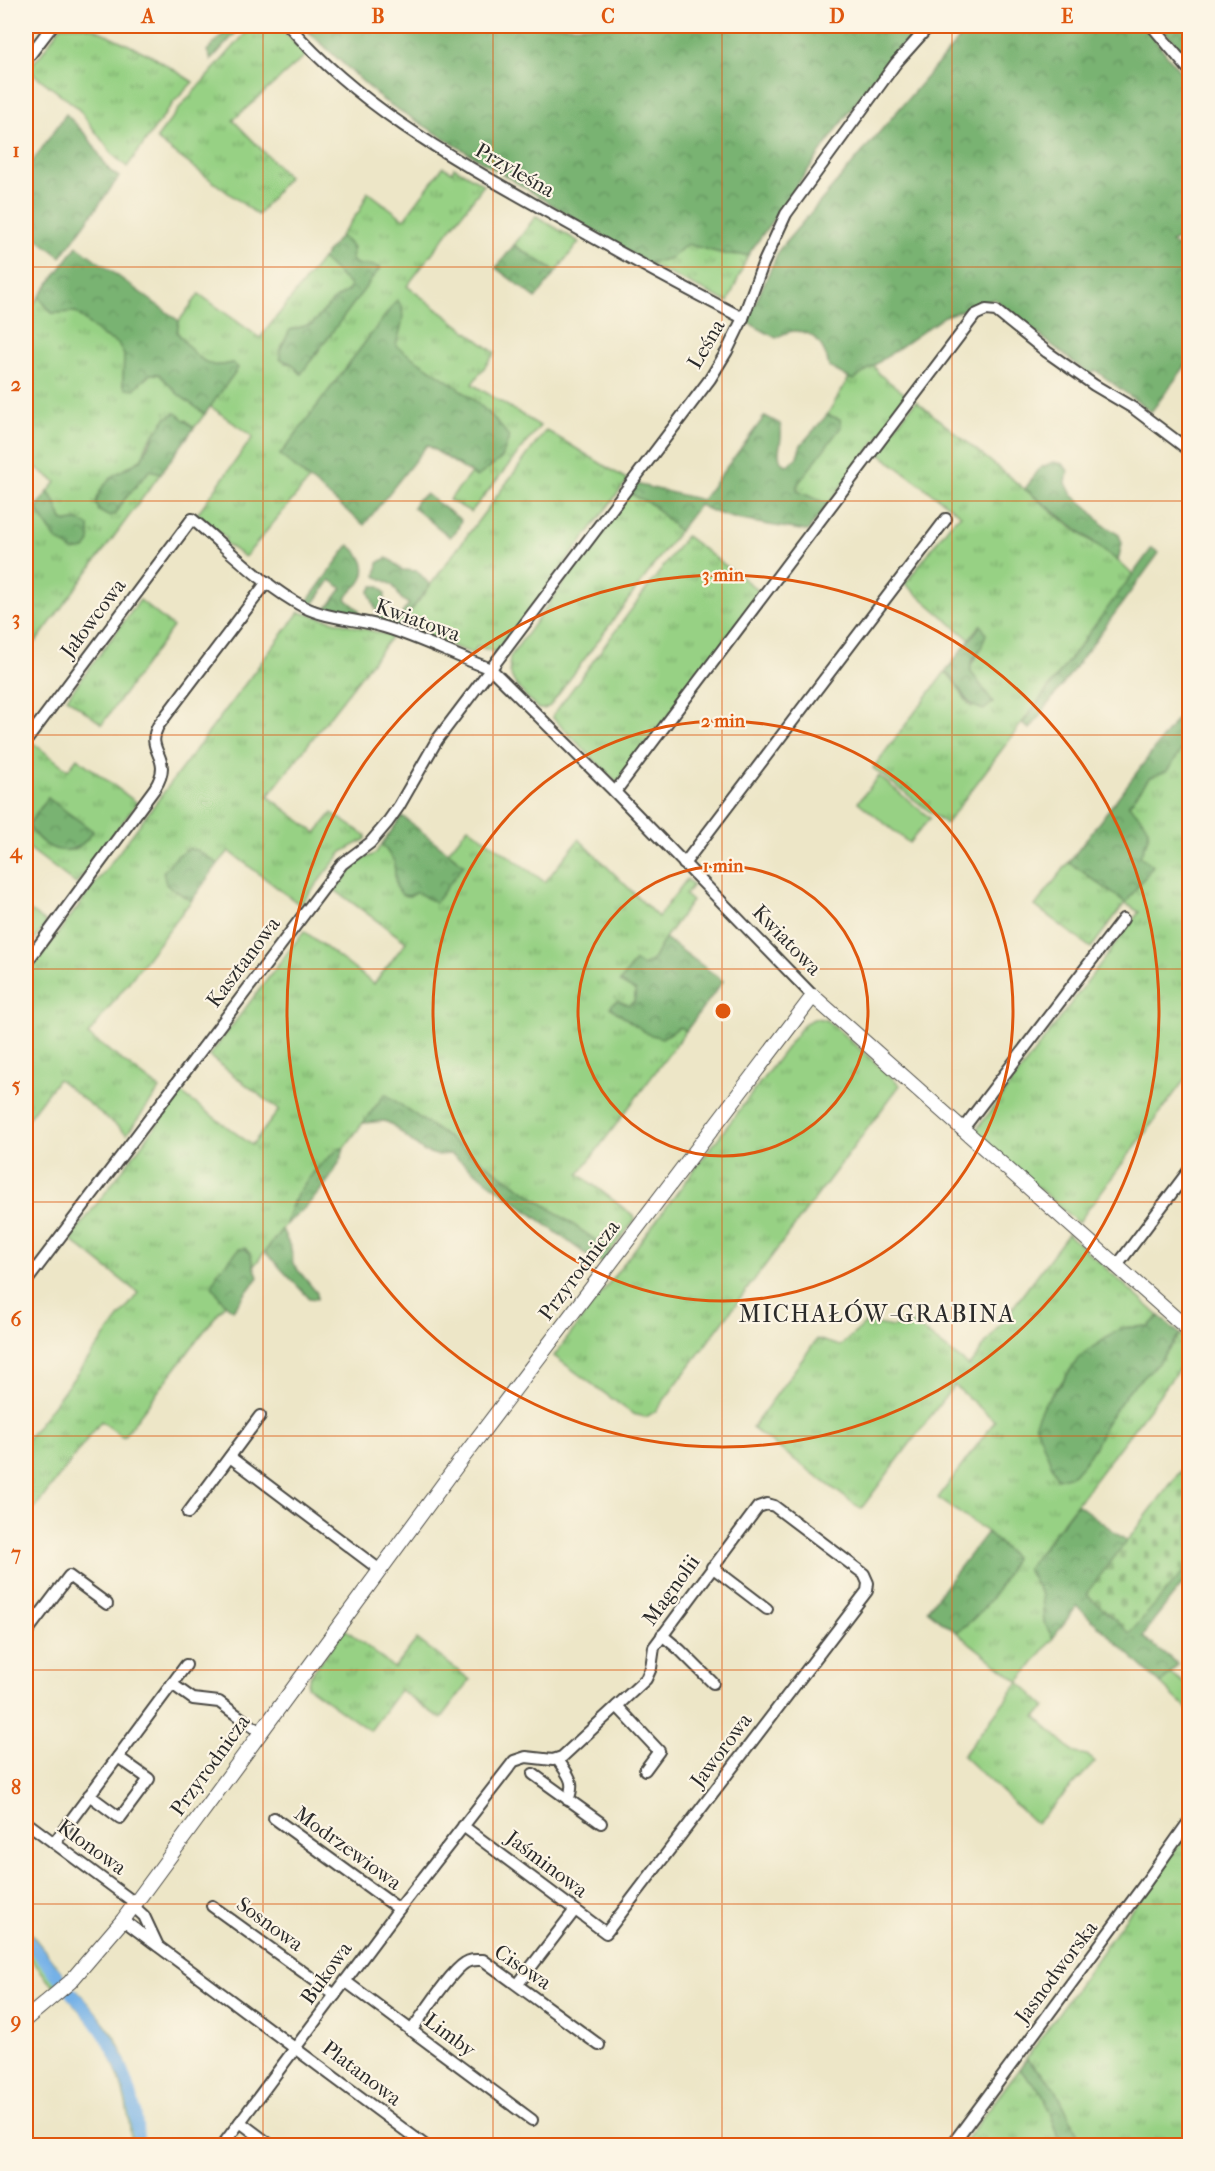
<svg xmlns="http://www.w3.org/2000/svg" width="1215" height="2171" font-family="'IM FELL French Canon',serif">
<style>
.grass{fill:url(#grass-tufts);stroke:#617e58;stroke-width:1.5;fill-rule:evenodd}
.forest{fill:url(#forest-crowns);stroke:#526f4e;stroke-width:1.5}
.cemetery{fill:url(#cemetery-stones);stroke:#617e58;stroke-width:1.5}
.pitch{fill:#97d184;stroke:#617e58;stroke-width:1.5}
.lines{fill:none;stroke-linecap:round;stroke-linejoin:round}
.canal{stroke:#75b1e7;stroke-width:12}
.minor-casing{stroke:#484742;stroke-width:14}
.tertiary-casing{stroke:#484742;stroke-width:16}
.minor{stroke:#fff;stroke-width:10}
.tertiary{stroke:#fff;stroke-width:14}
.grid{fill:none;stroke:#df570e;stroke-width:1.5;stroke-opacity:0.55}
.ring{fill:none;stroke:#df570e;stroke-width:3}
.labels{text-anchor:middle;stroke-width:4.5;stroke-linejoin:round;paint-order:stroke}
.street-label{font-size:21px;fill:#2b2b2b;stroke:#fcf5e5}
.quarter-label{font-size:24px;letter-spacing:1.5px;fill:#2b2b2b;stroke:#fcf5e5}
.centre{fill:#df570e;stroke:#fcf5e5;stroke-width:3}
.ring-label{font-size:18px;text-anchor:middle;font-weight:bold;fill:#df570e;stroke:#fcf5e5;stroke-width:4.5;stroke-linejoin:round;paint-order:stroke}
.neatline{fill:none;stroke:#df570e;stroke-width:2}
.grid-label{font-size:20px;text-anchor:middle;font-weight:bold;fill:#df570e}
</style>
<defs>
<pattern id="grass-tufts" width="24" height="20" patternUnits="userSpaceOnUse" patternTransform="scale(1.5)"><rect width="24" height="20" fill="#97d184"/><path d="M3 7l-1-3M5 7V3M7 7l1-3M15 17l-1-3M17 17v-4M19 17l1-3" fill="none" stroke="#7baa6c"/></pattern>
<pattern id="forest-crowns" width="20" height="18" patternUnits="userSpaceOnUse" patternTransform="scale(1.5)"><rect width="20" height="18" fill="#79b372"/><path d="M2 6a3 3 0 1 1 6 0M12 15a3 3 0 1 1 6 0" fill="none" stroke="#63925e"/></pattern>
<pattern id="cemetery-stones" width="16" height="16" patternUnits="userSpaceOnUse" patternTransform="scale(1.5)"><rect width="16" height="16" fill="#97d184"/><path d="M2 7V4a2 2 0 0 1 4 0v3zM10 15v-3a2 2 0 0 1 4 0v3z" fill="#7baa6c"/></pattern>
</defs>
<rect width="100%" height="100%" fill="#fcf5e5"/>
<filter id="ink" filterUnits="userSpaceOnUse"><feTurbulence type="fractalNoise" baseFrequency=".0167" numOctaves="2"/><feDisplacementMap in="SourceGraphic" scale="12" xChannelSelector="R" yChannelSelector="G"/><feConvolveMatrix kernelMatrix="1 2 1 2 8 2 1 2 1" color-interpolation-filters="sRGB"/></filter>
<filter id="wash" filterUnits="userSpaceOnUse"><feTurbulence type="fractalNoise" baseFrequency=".008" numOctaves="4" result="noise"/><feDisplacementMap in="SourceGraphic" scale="24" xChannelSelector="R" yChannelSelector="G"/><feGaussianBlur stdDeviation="1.35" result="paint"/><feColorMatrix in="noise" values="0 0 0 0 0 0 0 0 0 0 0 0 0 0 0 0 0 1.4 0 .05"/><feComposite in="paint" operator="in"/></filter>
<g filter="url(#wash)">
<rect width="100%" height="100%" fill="#ede6c7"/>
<!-- grass -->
<g class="grass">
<polygon points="61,26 81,26 95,29 152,56 193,82 173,103 127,167 113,155 77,107 27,69 40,56"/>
<polygon points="252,26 278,26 306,55 233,120 288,177 258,215 156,139 182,105"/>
<path d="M443 167 452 172 454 167 484 185 407 286 495 353 472 384 540 426 471 512 449 500 471 473 477 477 464 393 395 346 401 324 280 454 309 480 245 557 224 542 226 538 197 514 253 437 210 406 238 368 233 363C227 364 219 366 213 365 198 361 186 344 177 332L179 321 199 294 260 338 322 259 350 285 349 290 333 301 312 324 290 330 285 363 292 364 301 373 380 268 359 266 354 263 351 257 353 247 340 236 360 210 368 192 404 219Z"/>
<polygon points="536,216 579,242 556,272 514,245"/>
<polygon points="687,244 724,254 748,255 728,302 648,264 671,258"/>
<path d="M39 297 52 313 76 312 102 336 118 343 124 355 123 383 145 380 150 374H159L178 394 205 414 194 428 186 420C177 424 161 428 154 434 140 447 151 460 126 467L99 511 108 516 115 514 124 500 150 470 161 473 36 642 33 628 26 615V522L36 508 56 539 89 527C82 521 77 519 68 523L62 520 55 502 48 492 56 482 26 460V315Z"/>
<polygon points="874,365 879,374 909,397 828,504 797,491 797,485 840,427 840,419 827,415 849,378 854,380"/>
<path d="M916 401 1070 526 1118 561 1133 575 946 824 873 768 945 672C958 681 960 697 972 707L979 684C964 662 972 668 980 650 983 643 981 632 980 625L969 639 905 584 951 523 961 515 876 451Z"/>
<polygon points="546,430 628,480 497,653 477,646 474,654 399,627"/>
<path d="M629 493 651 504 679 531 550 706 544 709H538C522 691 506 682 510 657Z"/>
<polygon points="686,536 762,593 617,783 553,718 553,715"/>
<polygon points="140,600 173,627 102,724 67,698"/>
<polygon points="299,612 392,636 268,796 316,833 332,813 366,836 366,839 342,852 300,905 229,851 218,864 197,850 166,884 191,901 88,1035 160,1089 127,1134 58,1079 26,1121 26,976"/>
<polygon points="1189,732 1189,1074 1078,1223 975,1132 1139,912 1125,903 1091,948 1035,906 1069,862 1125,902 1140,856 1148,838 1128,805 1149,778 1181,751"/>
<path d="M33 743 68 770 77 758 137 803 76 884 26 846V754ZM48 798 75 849C53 855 43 838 28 825Z"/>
<polygon points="468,827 545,882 579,839 658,917 687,879 693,885 685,895 692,901 665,938 653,960 620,981 636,991 634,1002 629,1005 624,1004 615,1011 637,1026 668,1035 680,1027 686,1031 579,1174 634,1216 635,1220 611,1251 385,1094 344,1148 339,1149 314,1171 293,1202 286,1224 254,1266 250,1254 212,1286 225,1304 123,1437 101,1421 26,1520 26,1441 138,1293 70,1239 181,1093 252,1145 279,1110 209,1056 304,931 374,984 406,942 335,890 359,861 375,854 382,844 394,861 396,886 409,896 464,865 448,852"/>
<polygon points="26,908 47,923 26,951"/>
<polygon points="816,1018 826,1020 835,1027 900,1085 656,1411 646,1417 633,1414 554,1356 805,1023"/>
<path d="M1068 1234 1159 1316 1149 1326 1121 1328 1080 1356 1060 1385 1043 1405 1094 1448 1106 1423 1130 1389 1157 1364 1180 1334 1189 1344V1356L1027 1569 1042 1595 1044 1622 1053 1638 1019 1682 1046 1707 1036 1717 1075 1753 1087 1755 1095 1762 1036 1824 963 1756 1019 1682 956 1632C981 1617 1004 1585 1014 1557L987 1532 938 1498 995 1421 954 1385 861 1509 752 1428 817 1339 840 1346 867 1322 892 1327 913 1323 969 1366Z"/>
<polygon points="345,1629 394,1668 417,1639 470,1680 441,1719 400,1690 370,1731 307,1686 310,1676"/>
<polygon points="1170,1673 1189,1687 1189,1711 1161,1684"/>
<polygon points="1189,1828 1189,2145 1083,2145 1054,2086 1026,2059"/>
<polygon points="26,1927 62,1973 64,1977 53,1986 26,1953"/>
<path d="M77 1991C87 2001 111 2030 117 2042 132 2075 142 2110 143 2145H131C130 2109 120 2072 102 2039 93 2024 78 2010 67 1996Z"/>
<polygon points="1019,2069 1043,2093 1062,2145 961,2146"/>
</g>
<!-- forest -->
<g class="forest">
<polygon points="231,26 242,26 211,60 207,51"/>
<polygon points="302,26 922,26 871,81 748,255 724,254 687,244 671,258 648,264 384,101"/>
<path d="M970 26H1144L1189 83V235L1171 242 1189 255V361L1151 412 1095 370 1090 375 994 299 945 316 853 380 829 367C826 350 816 330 794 331 788 331 781 335 776 338L747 322 779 250Z"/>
<polygon points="1161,26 1189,26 1189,61"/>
<polygon points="66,114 88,137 109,170 119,177 61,257 26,230 26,171"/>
<path d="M340 236C347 242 356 247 351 257L354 263C362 267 372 263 380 268L301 374 292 364 280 359V350L290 330 312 324 333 301 349 290 350 285 322 259Z"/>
<polygon points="514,245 556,272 536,298 496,268"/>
<path d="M77 246 179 321 177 332C186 344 198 361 213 365 219 366 227 364 233 363L238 368 205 414 178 394 159 374H150L134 389H126L123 383 124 355 118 343 102 336 76 312 52 313 39 297Z"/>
<path d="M397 300C409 312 399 331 396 346 432 372 484 399 509 437L502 458 477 477 427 445 364 525 280 455Z"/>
<polygon points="176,413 194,428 161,473 150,470 124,500 115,514 108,516 99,511 96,502 101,489 114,475 141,460 154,435 166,418"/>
<path d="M827 415 840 419 841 427 797 485V491L828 504 808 531C772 525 731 522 699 505L679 531 651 504 629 493 636 484 702 500 765 416 780 424C785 440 775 447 781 462L787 465 796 459 801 445Z"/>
<polygon points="1053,462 1063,464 1068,471 1066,483 1072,495 1088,508 1102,524 1119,535 1122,543 1118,561 1025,489 1040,468"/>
<path d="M48 492 55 502 62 520 68 522C77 520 82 521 89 526L90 542 85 549 73 551 56 539 36 508Z"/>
<polygon points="426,494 461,520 457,530 450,537 413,507 418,499"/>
<path d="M349 545C362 555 371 569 359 584 354 589 349 592 346 599L359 610 360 617 329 610 327 608 342 588 330 580 312 606 305 604Z"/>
<polygon points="1152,548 1159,553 1030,729 1022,724"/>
<path d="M386 558 391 560 402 570 417 571 430 585 399 627 377 621 378 615 369 592 373 586H379L385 593C384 606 380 617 395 623L409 604C396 597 401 595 393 586 388 581 381 580 376 576L378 563Z"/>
<path d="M981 625 986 634 981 648 971 662V672L993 702 984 710C959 703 964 685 945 672Z"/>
<path d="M1187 706 1189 708V732L1181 751 1167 771 1149 778 1129 805C1136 813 1152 826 1148 838 1146 844 1142 850 1140 856L1153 866 1126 903 1069 862Z"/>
<path d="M48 798 93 831C74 862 45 853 28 825Z"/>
<polygon points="402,816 464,865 435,903 417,892 409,896 402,895 396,886 394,861 382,844"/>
<polygon points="188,849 197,850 218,864 191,901 166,884 163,872 177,856"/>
<polygon points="665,938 723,981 686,1031 680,1027 662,1038 648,1034 610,1007 613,1003 618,1001 629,1005 634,1002 636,991 620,982 635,961 643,966 653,960"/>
<polygon points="385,1094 611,1251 603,1262 596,1262 451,1154 436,1155 423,1151 391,1124 385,1121 363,1123"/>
<path d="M344 1148C339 1174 307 1208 286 1224 292 1194 315 1167 339 1149Z"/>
<polygon points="282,1229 291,1249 293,1264 317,1293 317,1299 309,1298 265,1252"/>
<polygon points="245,1248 250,1254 258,1277 233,1310 225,1304 212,1286 218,1272 239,1249"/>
<polygon points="1159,1316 1180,1334 1157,1364 1130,1389 1106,1423 1094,1448 1083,1464 1073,1475 1057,1479 1035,1423 1043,1405 1060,1385 1080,1356 1121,1328 1149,1326"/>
<polygon points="1189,1461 1189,1576 1153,1621 1143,1637 1178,1664 1161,1684 1077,1606 1053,1638 1044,1622 1042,1595 1027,1569 1077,1504 1127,1541"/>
<path d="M987 1532 1014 1557C1004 1584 981 1617 956 1632L927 1610Z"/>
<polygon points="1026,2059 1054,2086 1083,2145 1062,2145 1043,2093 1019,2069"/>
</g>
<!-- cemetery -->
<polygon class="cemetery" points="1189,1460 1189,1565 1130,1633 1086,1594"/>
<!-- pitch -->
<polygon class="pitch" points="879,776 930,818 909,843 858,802"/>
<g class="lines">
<!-- canal -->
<g class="canal">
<polyline points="26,1938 59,1978"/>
<path d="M71 1993C112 2034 138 2088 138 2146"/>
</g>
</g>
</g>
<g filter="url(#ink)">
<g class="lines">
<!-- minor casing -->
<g class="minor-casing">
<g id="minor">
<path d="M289 26C359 106 447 155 539 207 606 245 674 283 743 318"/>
<polyline points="1152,26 1190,71"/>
<polyline points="26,60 52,26"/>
<path d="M26 741 192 519C226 547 265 587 304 607 328 619 358 619 384 627 421 638 455 656 491 669L615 792 813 996"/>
<polyline points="615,792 975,315 986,310 996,311 1047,352 1094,385 1133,408 1190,451"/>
<polyline points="684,864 946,519"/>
<path d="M26 963 155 788C175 756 144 753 158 726L267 582"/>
<polyline points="962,1130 1123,919"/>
<polyline points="1116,1267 1190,1169"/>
<polyline points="26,1282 342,864 370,843 387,823 399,806 437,740 710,379 727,351 743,318 763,264 786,214 896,63 929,26"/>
<polyline points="230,1457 380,1570"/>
<polyline points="188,1513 260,1416"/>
<polyline points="712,1567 767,1609"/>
<polyline points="26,1633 69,1576 107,1604"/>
<polyline points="662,1635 680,1650 713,1683"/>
<polyline points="172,1684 193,1699 219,1702 260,1732"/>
<polyline points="617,1706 659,1751 645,1770"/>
<path d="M558 1760C568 1775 576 1781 568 1800"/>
<polyline points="533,1774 601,1823"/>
<polyline points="89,1795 120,1818 149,1779 118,1757"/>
<polyline points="274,1818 399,1909"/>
<polyline points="26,1822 135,1903"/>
<polyline points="54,1843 186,1665"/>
<polyline points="133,1906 144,1916 158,1946"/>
<polyline points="212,1906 335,1995"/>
<polyline points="123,1920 426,2146"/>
<polyline points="345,1981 532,2120"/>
<polyline points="518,1984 575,1910"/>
<path d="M411 2031C423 2015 450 1972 465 1963 471 1959 476 1960 483 1960L599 2045"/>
<polyline points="240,2122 272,2146"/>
<polyline points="222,2146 399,1909 514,1761 526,1757 553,1760 562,1757 646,1679 651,1668 654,1647 758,1507 767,1504 774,1506 864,1574 868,1583 867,1591 606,1933 463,1826"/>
<polyline points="951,2146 1144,1885 1190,1820"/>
</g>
</g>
<!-- tertiary casing -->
<g class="tertiary-casing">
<polyline id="tertiary" points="26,2019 70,1982 123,1920 458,1464 813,996 1190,1331"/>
</g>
<!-- minor -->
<use href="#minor" class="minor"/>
<!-- tertiary -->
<use href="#tertiary" class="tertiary"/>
</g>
</g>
<!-- grid -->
<path class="grid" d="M263 26V2146M493 26V2146M722 26V2146M952 26V2146M26 267H1190M26 501H1190M26 735H1190M26 969H1190M26 1202H1190M26 1436H1190M26 1670H1190M26 1904H1190"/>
<!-- distance rings -->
<g class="ring">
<circle cx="723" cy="1011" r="145"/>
<circle cx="723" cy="1011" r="290"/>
<circle cx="723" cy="1011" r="436"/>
</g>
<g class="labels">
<!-- street labels -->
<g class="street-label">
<text transform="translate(515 170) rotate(30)" y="7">Przyleśna</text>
<text transform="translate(706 344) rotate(-60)" y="7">Leśna</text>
<text transform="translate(93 618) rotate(-53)" y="7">Jałowcowa</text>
<text transform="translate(418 620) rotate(20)" y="7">Kwiatowa</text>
<text transform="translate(787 940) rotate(46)" y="7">Kwiatowa</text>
<text transform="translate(243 962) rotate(-53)" y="7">Kasztanowa</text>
<text transform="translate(579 1270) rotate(-53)" y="7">Przyrodnicza</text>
<text transform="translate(671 1590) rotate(-54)" y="7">Magnolii</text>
<text transform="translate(721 1750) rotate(-53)" y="7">Jaworowa</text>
<text transform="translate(210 1765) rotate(-54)" y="7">Przyrodnicza</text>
<text transform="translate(92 1847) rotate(36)" y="7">Klonowa</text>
<text transform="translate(348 1848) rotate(36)" y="7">Modrzewiowa</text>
<text transform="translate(547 1864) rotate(37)" y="7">Jaśminowa</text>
<text transform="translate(270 1924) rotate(36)" y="7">Sosnowa</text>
<text transform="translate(523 1967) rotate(34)" y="7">Cisowa</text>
<text transform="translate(1056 1972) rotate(-53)" y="7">Jasnodworska</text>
<text transform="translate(326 1973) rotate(-54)" y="7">Bukowa</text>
<text transform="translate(450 2035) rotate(37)" y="7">Limby</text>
<text transform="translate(362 2073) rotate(37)" y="7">Platanowa</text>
</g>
<!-- quarter labels -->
<g class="quarter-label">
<text x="877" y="1322">MICHAŁÓW-GRABINA</text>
</g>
</g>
<circle cx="723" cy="1011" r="9" class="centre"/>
<g class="ring-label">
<text x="723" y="581">3 min</text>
<text x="723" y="727">2 min</text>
<text x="723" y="872">1 min</text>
</g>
<!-- margin -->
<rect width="1215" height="2171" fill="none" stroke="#fcf5e5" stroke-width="66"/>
<rect x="33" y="33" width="1149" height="2105" class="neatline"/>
<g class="grid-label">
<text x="148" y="23">A</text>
<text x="378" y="23">B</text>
<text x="608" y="23">C</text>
<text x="837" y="23">D</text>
<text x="1067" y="23">E</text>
<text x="16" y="157">1</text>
<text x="16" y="391">2</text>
<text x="16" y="625">3</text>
<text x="16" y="858">4</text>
<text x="16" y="1092">5</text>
<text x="16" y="1326">6</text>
<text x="16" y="1560">7</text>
<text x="16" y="1794">8</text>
<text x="16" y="2028">9</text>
</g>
</svg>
